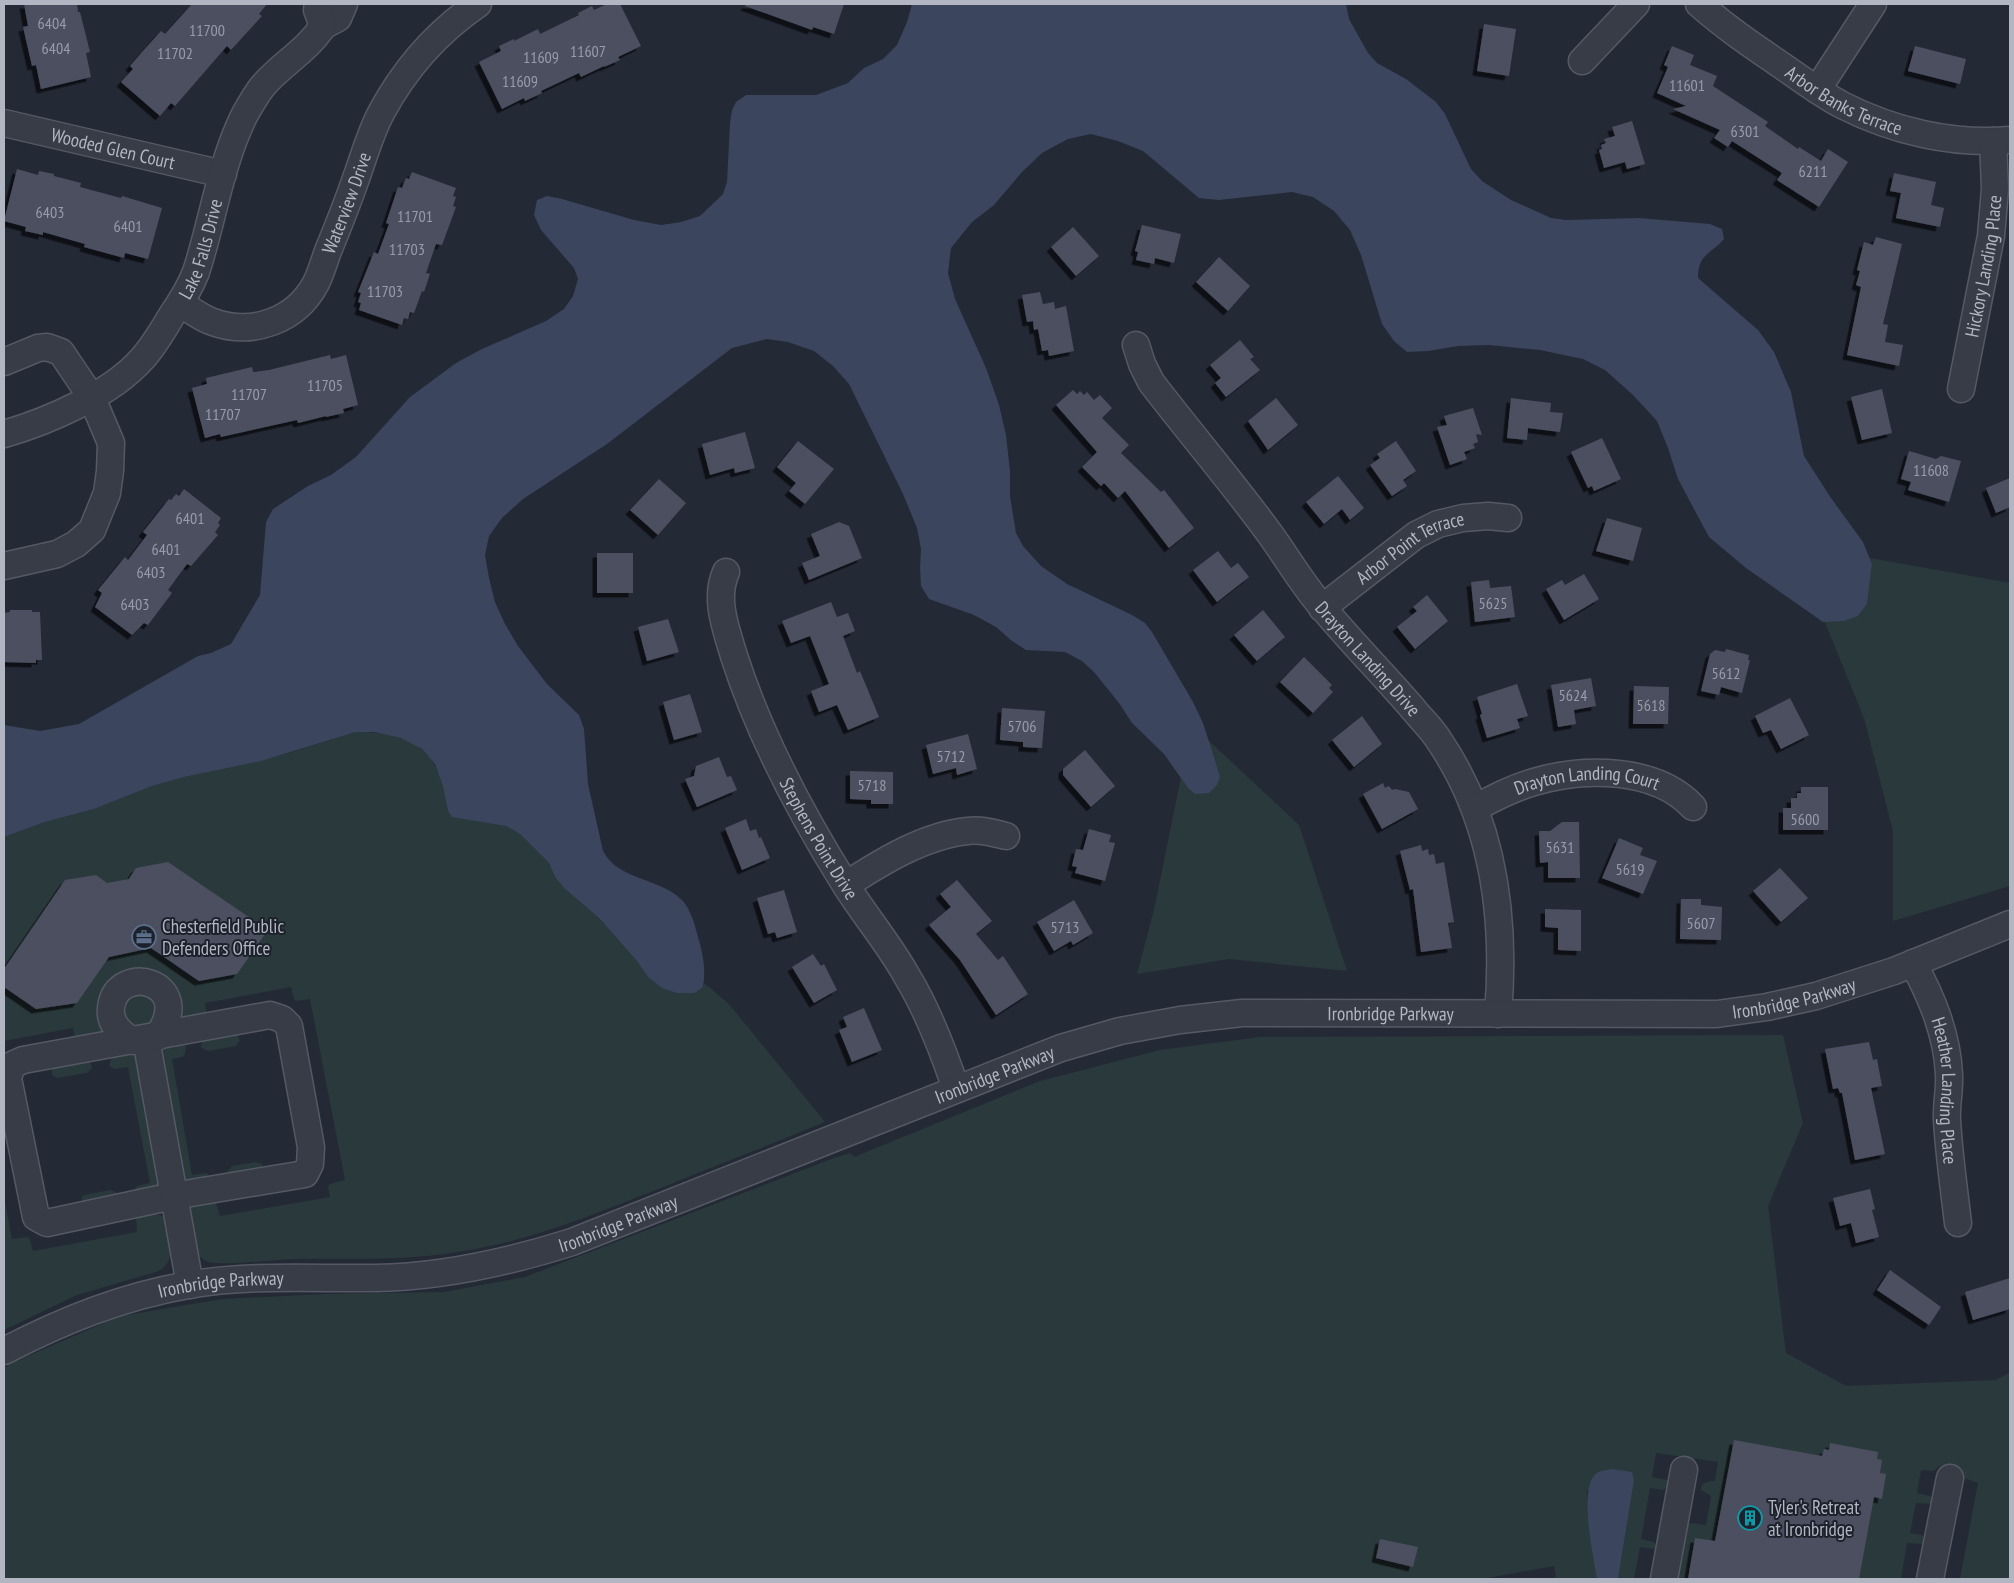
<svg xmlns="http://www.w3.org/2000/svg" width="2014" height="1583" font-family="'PT Sans Narrow',sans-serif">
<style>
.green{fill:#2a393b}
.water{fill:#3b455d}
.building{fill:#4b5060;filter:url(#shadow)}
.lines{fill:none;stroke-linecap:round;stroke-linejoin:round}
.minor-casing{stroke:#555965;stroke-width:29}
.minor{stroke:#373c47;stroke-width:26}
.labels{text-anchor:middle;stroke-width:4;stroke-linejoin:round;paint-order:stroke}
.number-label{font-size:16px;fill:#989caa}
.street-label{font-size:19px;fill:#b2b6c3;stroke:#1d212c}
.poi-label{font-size:19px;fill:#b2b6c3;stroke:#1d212c;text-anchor:start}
</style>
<defs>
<filter id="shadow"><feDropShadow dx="-4.5" dy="4.5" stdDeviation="0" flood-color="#0009"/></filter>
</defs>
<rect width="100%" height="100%" fill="#242936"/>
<!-- green -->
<g class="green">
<polygon points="1870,558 2010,583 2010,886 1893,921 1893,831 1864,718 1824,620 1858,616 1867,604 1872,564"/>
<path d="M356 732C415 732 441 752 448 811L506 826 520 834 549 863 555 877 564 888 600 919 636 960 648 977 703 987 704 983 729 1004 825 1122C769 1145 712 1167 656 1190 592 1215 527 1242 458 1252 404 1261 351 1258 296 1259 278 1259 218 1267 206 1261 190 1254 191 1224 188 1209 194 1204 208 1201 216 1203L220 1216 330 1197 328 1186 330 1184 345 1180 310 999 296 1001 294 999 291 987 205 1003 207 1018 183 1024 141 973 107 1032 76 1042 73 1028 4 1041V837L45 822 94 809 152 786 184 777 289 753Z"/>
<polygon points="1206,738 1299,825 1347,971 1229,959 1137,974 1154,910 1181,777 1188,788 1220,775"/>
<path d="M139 992 156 999 152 1028 127 1026C120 1004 119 1004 139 992Z"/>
<polygon points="237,1034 240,1040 236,1046 208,1051 201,1048 201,1045 204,1039"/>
<path d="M1783 1035 1803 1123 1768 1206 1786 1353 1846 1386 1996 1380 2010 1372V1579H1960L1978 1483 1961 1477 1958 1470 1939 1466 1934 1471 1921 1470 1917 1493 1930 1496 1933 1500 1932 1504 1916 1503 1910 1533 1922 1535 1925 1540 1924 1544 1907 1543 1901 1579H1675L1686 1525 1692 1523 1706 1525 1711 1496 1701 1490C1701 1482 1708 1481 1715 1481L1718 1462 1656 1453 1652 1477 1667 1480 1668 1486 1663 1490 1650 1488 1641 1539 1654 1542 1656 1546 1654 1549 1640 1547 1634 1579H1618L1634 1481 1631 1472 1587 1491 1588 1515 1597 1579H1556L1554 1566 1482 1579H4V1368L12 1363 120 1316 222 1299 324 1294 444 1292 525 1277 834 1158 850 1153 854 1157 1040 1081 1160 1050 1260 1037Z"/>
<polygon points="180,1043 186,1046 185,1054 182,1057 172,1059 192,1175 207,1173 210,1179 183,1181 160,1060 165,1048"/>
<polygon points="129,1054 136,1057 140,1063 161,1176 159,1189 137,1194 135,1190 137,1186 150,1183 128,1067 114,1069 109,1066 112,1056"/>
<polygon points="86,1061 90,1062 92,1068 87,1073 57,1078 52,1075 52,1068 56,1066"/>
<polygon points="256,1162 262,1164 263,1168 227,1176 227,1172 232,1166"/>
<polygon points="110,1190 116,1192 117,1196 82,1203 82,1197 84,1195"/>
<path d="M4 1197 12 1239 28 1237 30 1239 33 1251 137 1232 136 1217C147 1215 157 1211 167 1219 170 1239 178 1258 159 1271L77 1295 4 1330Z"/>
</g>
<!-- water -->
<g class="water">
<path d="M912 4H1346L1349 19 1368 53 1377 63 1406 79 1436 102 1445 114 1471 169 1482 181 1511 200 1551 218 1566 220 1639 218 1710 224 1722 229 1724 239C1710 255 1698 254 1698 278L1758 330 1774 352 1791 392 1804 456 1831 498 1863 542 1872 564 1867 604 1858 616 1844 621 1823 622 1746 568 1709 537 1678 479 1668 448 1657 421 1633 395 1605 370 1583 359 1540 350 1489 345 1458 346 1428 351 1407 352 1394 341 1382 324 1361 255 1350 230 1334 211 1313 197 1292 192 1219 200 1199 198 1143 151 1118 141 1091 134 1068 139 1042 153 1022 172 994 205 972 222 951 248 948 273 955 299 986 368 999 405 1006 435 1010 471V496L1016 533 1023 546 1041 566 1067 584 1132 615 1145 623 1152 632 1193 702 1203 723 1220 776 1217 785 1209 793 1195 794 1188 788 1164 754 1132 723 1119 703 1094 672 1082 661 1065 652 1026 650 1012 641 996 627 974 615 929 599 921 586 920 568 921 549 917 528 903 494 849 384 833 366 814 351 788 342 767 339 732 348 607 444 523 499 502 518 489 536 485 555 489 578 495 602 505 624 518 646 547 684 579 715 584 729 588 784 603 851C618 880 659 878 681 899 690 907 695 925 698 937 703 954 706 969 703 987L695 993H677L662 988 648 977 636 960 600 919 564 888 555 877 549 863 520 834 506 826 452 817 448 811 443 786 435 764 422 749 401 738 374 732H356L261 761 184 777 152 786 94 809 45 822 4 837V725L40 731 79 724 198 656 211 653 231 644 260 595 266 522 273 509 308 486 331 475 356 457 410 397 456 363 482 349 546 321 564 309 573 296 578 279 574 268 541 230 534 215 537 200 547 196 562 199 634 220 661 225 681 222 700 216 723 194 727 182 730 123 732 110 736 102 746 95H816L848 83 864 68 883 59 897 45 907 22Z"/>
<path d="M1612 1469 1632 1472 1634 1481 1618 1579H1597C1594 1558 1577 1486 1597 1473 1601 1470 1608 1470 1612 1469Z"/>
</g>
<!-- building -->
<g class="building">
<polygon points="24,4 77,4 78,12 80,12 90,52 86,53 91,77 41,89 36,65 32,66 23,27 28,26"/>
<polygon points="192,4 267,4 259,14 262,16 231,50 227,46 175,106 171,103 160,116 121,82 133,69 130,66 143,51 161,31 165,34"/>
<polygon points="607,4 620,4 641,46 618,57 620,60 604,67 604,66 581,77 579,73 541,91 542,93 525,101 524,98 502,109 479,62 501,51 499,46 514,39 514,41 538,29 540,34 579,15 578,13 592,6 594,10"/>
<polygon points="746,4 844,4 834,34 813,27 812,30 745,6"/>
<polygon points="1484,24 1516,29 1509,76 1477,71"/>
<polygon points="1672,46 1694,55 1690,65 1717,76 1713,86 1768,122 1765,126 1798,149 1799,147 1821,161 1828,149 1848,162 1819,207 1777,180 1782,173 1732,141 1728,147 1714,138 1720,130 1673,109 1686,106 1657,93 1668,67 1664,65"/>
<polygon points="1915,46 1966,59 1960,84 1908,71"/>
<polygon points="1632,121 1645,164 1627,169 1625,162 1604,168 1599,150 1602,149 1601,145 1606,143 1604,139 1615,136 1612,127"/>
<polygon points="17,169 38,175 39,171 54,174 54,176 81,183 80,187 121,198 122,196 162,208 148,259 125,253 124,258 84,247 85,244 43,232 43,235 25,231 26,227 4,221"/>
<polygon points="412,172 456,188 453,196 456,197 453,206 456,207 442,245 436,244 426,273 430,274 424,292 422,291 414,313 410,312 408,319 404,318 402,325 359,310 361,303 358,302 361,293 358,292 374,252 378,254 389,224 386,223 398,187 402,188 406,178 409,179"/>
<polygon points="1894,173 1936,182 1931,205 1944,208 1940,227 1896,218 1901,193 1890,191"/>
<polygon points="1142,225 1181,234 1174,263 1155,258 1154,264 1136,260 1138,252 1135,251"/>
<polygon points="1073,227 1099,256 1076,276 1051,247"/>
<polygon points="1876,237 1902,244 1883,324 1888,325 1885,342 1903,345 1899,366 1847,355 1861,287 1856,285 1860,271 1857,270 1864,242 1873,245"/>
<polygon points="1219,257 1250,286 1228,311 1196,282"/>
<polygon points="1040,292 1043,304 1054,302 1055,309 1066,306 1074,351 1049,356 1048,350 1042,351 1038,329 1034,330 1033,321 1027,322 1022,295"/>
<polygon points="1240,340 1254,357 1250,359 1260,370 1226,397 1215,383 1221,378 1210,365"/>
<polygon points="330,355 331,359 346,355 358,405 343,409 344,413 326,417 326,416 298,423 297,420 221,437 220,434 205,438 192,388 207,384 206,378 252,367 253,372 269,370"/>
<polygon points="1882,389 1892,433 1862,440 1851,397"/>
<polygon points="1073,390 1077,394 1080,391 1084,395 1087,392 1094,400 1100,395 1112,408 1102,418 1129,445 1121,453 1161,492 1164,490 1194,528 1169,548 1125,491 1118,498 1104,483 1101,486 1082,467 1097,452 1056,405"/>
<polygon points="1276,398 1298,425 1268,450 1248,421"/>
<polygon points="1511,398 1551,403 1550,412 1563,413 1560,432 1528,428 1527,440 1507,438"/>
<polygon points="1473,408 1482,435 1476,434 1478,442 1473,444 1475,448 1464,452 1467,459 1450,465 1437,427 1447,425 1444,416"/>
<polygon points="745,432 755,468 735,473 734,468 710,475 702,444"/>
<polygon points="1602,438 1621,479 1594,491 1592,486 1588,488 1571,452"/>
<polygon points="798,441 834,469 805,504 789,491 796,483 777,467"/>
<polygon points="1396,441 1416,471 1403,480 1407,486 1392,496 1370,465 1380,458 1377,454"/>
<polygon points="1909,451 1936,459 1941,456 1961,461 1949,502 1908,490 1911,482 1901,479"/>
<polygon points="1338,476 1364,508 1350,520 1342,509 1324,524 1306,502"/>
<polygon points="2010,478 2010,507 1996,513 1986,488"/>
<polygon points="659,479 686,503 658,535 630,510"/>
<polygon points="184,489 221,518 218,523 220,525 215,532 218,535 191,566 187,564 168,590 172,593 148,625 144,623 132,635 95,607 102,593 98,590 125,557 128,560 147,535 143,532 169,499 171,500 176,494 179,496"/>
<polygon points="1607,518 1642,528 1633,561 1596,551"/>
<polygon points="839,522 849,526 862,558 809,580 802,563 820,556 811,534"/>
<polygon points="1218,551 1231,568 1238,563 1249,577 1217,602 1193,570"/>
<rect x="597" y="553" width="36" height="40"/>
<polygon points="1584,574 1599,599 1564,620 1546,589 1562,580 1565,585"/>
<polygon points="1489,580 1490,588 1511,586 1515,617 1475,622 1471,582"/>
<polygon points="1427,595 1448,621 1415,649 1397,627 1417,611 1413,607"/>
<polygon points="831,602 837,617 848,613 855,631 843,636 857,673 860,671 879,717 848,730 837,705 819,712 811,691 829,684 810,636 791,643 782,621"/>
<polygon points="10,610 32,610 32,612 40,612 42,660 36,660 36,663 4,662 4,613 10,612"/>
<polygon points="1263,610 1285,637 1257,661 1234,635"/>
<polygon points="668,619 679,652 647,661 638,627"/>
<polygon points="1726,649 1749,655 1748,660 1750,660 1742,693 1721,687 1719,695 1701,691 1710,654 1715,650 1725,652"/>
<polygon points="1304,657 1332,685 1329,688 1333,692 1313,713 1280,682"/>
<polygon points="1591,678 1596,706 1574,710 1576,724 1558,727 1551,685"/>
<polygon points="1517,684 1528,716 1517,719 1520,728 1487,738 1480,715 1482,714 1477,697"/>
<polygon points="1634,686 1669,687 1668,724 1633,724"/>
<polygon points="690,694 702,732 674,740 663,702"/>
<polygon points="1790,698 1809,735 1781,749 1771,730 1763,733 1755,716"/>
<polygon points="1002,708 1045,711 1042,748 1023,747 1023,742 1000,740"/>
<polygon points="1362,716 1382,744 1354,767 1332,740"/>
<polygon points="968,734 977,769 957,775 956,768 933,774 926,745"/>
<polygon points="1085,750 1115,786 1091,807 1063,775 1063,769"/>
<polygon points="719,757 727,777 731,776 737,790 697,807 685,779 694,776 696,766"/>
<polygon points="850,771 893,772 893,804 871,804 871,800 850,799"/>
<polygon points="1383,783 1385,788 1389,786 1392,790 1395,789 1409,792 1418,809 1382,829 1363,794"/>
<polygon points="1801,787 1828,787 1828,830 1783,830 1783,808 1791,808 1791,798 1797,798 1797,793 1801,793"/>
<polygon points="746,819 750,831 756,829 759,838 761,837 770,858 742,870 725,828"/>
<polygon points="1562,822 1579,822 1580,878 1548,878 1548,862 1540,863 1539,831 1550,831"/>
<polygon points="1089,829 1111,835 1109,842 1115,843 1105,881 1075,873 1077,867 1072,866 1076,849 1083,850"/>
<polygon points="1619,838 1643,848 1640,855 1657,861 1643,894 1602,878"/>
<polygon points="1421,845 1422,851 1428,849 1429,855 1434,854 1436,864 1444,862 1454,922 1448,923 1452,948 1421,952 1413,889 1410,890 1400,851"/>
<polygon points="168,862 268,930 237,974 199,981 151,948 109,957 77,1003 36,1009 4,987 4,969 65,880 96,875 107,883 129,879 136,868"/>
<polygon points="1780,868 1808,898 1781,922 1753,891"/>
<polygon points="957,880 992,921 976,934 998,960 1003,956 1028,994 996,1015 960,960 929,925 951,907 940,894"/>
<polygon points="784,890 797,932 777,938 775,932 768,934 757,898"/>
<polygon points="1681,899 1701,899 1701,905 1722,907 1721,940 1680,939"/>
<polygon points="1074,900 1093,933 1073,945 1071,941 1054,951 1037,922"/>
<polygon points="1545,909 1581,910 1581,951 1558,950 1558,928 1545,927"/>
<polygon points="813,954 821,966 824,964 837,990 814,1003 792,967"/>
<polygon points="864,1008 882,1050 852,1062 839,1030 847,1027 843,1017"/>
<polygon points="1869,1042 1873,1060 1877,1059 1882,1086 1871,1088 1885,1154 1855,1160 1842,1093 1840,1093 1838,1088 1833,1089 1825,1049"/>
<polygon points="1870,1189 1875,1209 1872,1210 1879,1237 1856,1243 1851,1223 1840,1226 1833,1198"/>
<polygon points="1890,1270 1941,1307 1929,1325 1877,1290"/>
<polygon points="2010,1278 2010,1309 1973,1320 1965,1292"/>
<polygon points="1734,1440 1822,1456 1824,1449 1829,1450 1830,1443 1878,1452 1877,1459 1882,1460 1880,1473 1886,1474 1882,1499 1874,1497 1859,1579 1688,1579 1695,1538 1715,1541"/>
<polygon points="1380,1539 1418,1547 1413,1567 1376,1558"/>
</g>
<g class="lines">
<!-- minor casing -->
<g class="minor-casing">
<g id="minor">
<path id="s1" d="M1699 4C1725 27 1753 46 1781 65 1801 79 1821 94 1842 105 1893 131 1952 145 2010 140"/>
<polyline points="323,26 338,18 344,4"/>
<polyline points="1582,61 1636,4"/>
<polyline points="1817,90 1873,4"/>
<path id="s2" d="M4 123 223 174"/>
<path id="s3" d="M180 303C191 310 201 318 213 322 252 336 296 321 316 283 321 273 324 262 328 251 337 229 346 207 354 184 363 160 369 136 381 113 404 70 437 32 478 4"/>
<path id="s4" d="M1136 345 1142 364 1151 382C1190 433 1232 482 1270 534 1288 559 1303 585 1323 608 1352 643 1384 675 1414 710 1422 720 1433 730 1440 742 1494 822 1506 919 1498 1014"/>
<polyline points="4,362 38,348 47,347 61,352 92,398 111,443 110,471 107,493 92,530 76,544 57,554 4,566"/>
<path id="s5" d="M1961 389 1991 236 1995 189 1993 141"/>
<path id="s6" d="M4 434C49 421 111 394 142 359 154 346 163 330 172 315 181 302 190 287 196 272 213 220 220 165 244 116 249 107 255 96 262 87 280 65 307 51 323 26L317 10 318 4"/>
<path id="s7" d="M726 572C714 599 726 629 734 656 760 737 800 812 845 884 865 916 890 945 908 978 929 1013 943 1050 956 1089"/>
<path id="s8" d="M1322 608 1416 535 1438 524 1463 518 1488 516 1508 518"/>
<path id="s9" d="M1475 808C1494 798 1513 788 1534 782 1584 767 1656 767 1693 807"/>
<path d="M846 885C881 862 925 835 968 831 980 829 994 833 1006 836"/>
<path id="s10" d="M1913 963C1932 998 1947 1034 1949 1074 1950 1090 1946 1105 1947 1120 1949 1155 1954 1189 1958 1223"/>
<polygon points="270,1015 282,1019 289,1026 311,1147 310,1164 305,1174 173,1196 47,1223 36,1217 8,1078 12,1065 23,1060"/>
<polyline points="146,1039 190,1285"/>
<path d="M133 1041C121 1034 109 1024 111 1008 116 961 198 981 157 1037"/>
<path id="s11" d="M4 1351C64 1320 121 1297 188 1285 250 1274 314 1279 376 1278 443 1277 509 1262 572 1242L1061 1048 1120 1031 1180 1020 1242 1013 1717 1014 1767 1007 1816 996 1894 971 2010 924"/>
<polyline points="1664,1579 1684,1470"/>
<polyline points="1930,1579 1950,1478"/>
</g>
</g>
<!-- minor -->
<use href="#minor" class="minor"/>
</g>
<!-- icons -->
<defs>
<g id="office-ring" transform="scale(1.25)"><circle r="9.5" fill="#1d212c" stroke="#5c6f8a" stroke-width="1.5"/><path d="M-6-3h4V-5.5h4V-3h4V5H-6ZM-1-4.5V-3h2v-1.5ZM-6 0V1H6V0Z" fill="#5c6f8a"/></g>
<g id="building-ring" transform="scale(1.25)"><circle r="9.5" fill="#1d212c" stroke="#0f9aa8" stroke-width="1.5"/><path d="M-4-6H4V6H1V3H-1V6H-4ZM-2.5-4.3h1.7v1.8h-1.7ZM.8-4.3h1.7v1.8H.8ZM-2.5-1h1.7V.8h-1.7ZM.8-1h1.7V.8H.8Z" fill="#0f9aa8"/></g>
</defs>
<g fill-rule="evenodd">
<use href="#office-ring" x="144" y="937"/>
<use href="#building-ring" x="1750" y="1518"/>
</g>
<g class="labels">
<!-- number labels -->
<g class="number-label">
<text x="52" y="29">6404</text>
<text x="207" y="36">11700</text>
<text x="56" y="54">6404</text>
<text x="588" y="57">11607</text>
<text x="175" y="59">11702</text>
<text x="541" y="63">11609</text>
<text x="520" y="87">11609</text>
<text x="1687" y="91">11601</text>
<text x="1745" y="137">6301</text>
<text x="1813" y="177">6211</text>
<text x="50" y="218">6403</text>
<text x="415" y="222">11701</text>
<text x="128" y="232">6401</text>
<text x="407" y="255">11703</text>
<text x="385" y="297">11703</text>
<text x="325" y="391">11705</text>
<text x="249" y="400">11707</text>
<text x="223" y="420">11707</text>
<text x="1931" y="476">11608</text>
<text x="190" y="524">6401</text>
<text x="166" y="555">6401</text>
<text x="151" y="578">6403</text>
<text x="1493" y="609">5625</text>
<text x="135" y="610">6403</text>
<text x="1726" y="679">5612</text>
<text x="1573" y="701">5624</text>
<text x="1651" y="711">5618</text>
<text x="1022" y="732">5706</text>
<text x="951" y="762">5712</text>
<text x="872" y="791">5718</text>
<text x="1805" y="825">5600</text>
<text x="1560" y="853">5631</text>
<text x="1630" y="875">5619</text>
<text x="1701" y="929">5607</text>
<text x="1065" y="933">5713</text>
</g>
<!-- street labels -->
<g class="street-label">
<text dy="7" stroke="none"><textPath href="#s1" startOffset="175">Arbor Banks Terrace</textPath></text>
<text dy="7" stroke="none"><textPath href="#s2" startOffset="112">Wooded Glen Court</textPath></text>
<text dy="7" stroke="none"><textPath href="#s3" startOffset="244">Waterview Drive</textPath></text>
<text dy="7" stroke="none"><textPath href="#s6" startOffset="285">Lake Falls Drive</textPath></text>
<text dy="7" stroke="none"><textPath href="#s5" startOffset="125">Hickory Landing Place</textPath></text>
<text dy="7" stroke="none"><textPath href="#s8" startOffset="108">Arbor Point Terrace</textPath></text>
<text dy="7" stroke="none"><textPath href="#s4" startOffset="392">Drayton Landing Drive</textPath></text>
<text dy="7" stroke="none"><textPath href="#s9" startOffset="118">Drayton Landing Court</textPath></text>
<text dy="7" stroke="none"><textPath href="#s7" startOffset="288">Stephens Point Drive</textPath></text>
<text dy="7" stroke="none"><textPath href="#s11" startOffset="1849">Ironbridge Parkway</textPath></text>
<text dy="7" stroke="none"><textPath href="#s11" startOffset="1444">Ironbridge Parkway</textPath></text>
<text dy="7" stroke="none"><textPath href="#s11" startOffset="1039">Ironbridge Parkway</textPath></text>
<text dy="7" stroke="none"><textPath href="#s10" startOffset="134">Heather Landing Place</textPath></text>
<text dy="7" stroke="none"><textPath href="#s11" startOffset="634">Ironbridge Parkway</textPath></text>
<text dy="7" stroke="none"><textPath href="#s11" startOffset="229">Ironbridge Parkway</textPath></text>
</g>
<!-- poi labels -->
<g class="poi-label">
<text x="162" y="933">Chesterfield Public<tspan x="162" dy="22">Defenders Office</tspan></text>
<text x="1768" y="1514">Tyler's Retreat<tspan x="1768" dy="22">at Ironbridge</tspan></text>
</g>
</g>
<!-- border -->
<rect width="2014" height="1583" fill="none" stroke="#b2b6c3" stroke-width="10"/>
</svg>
